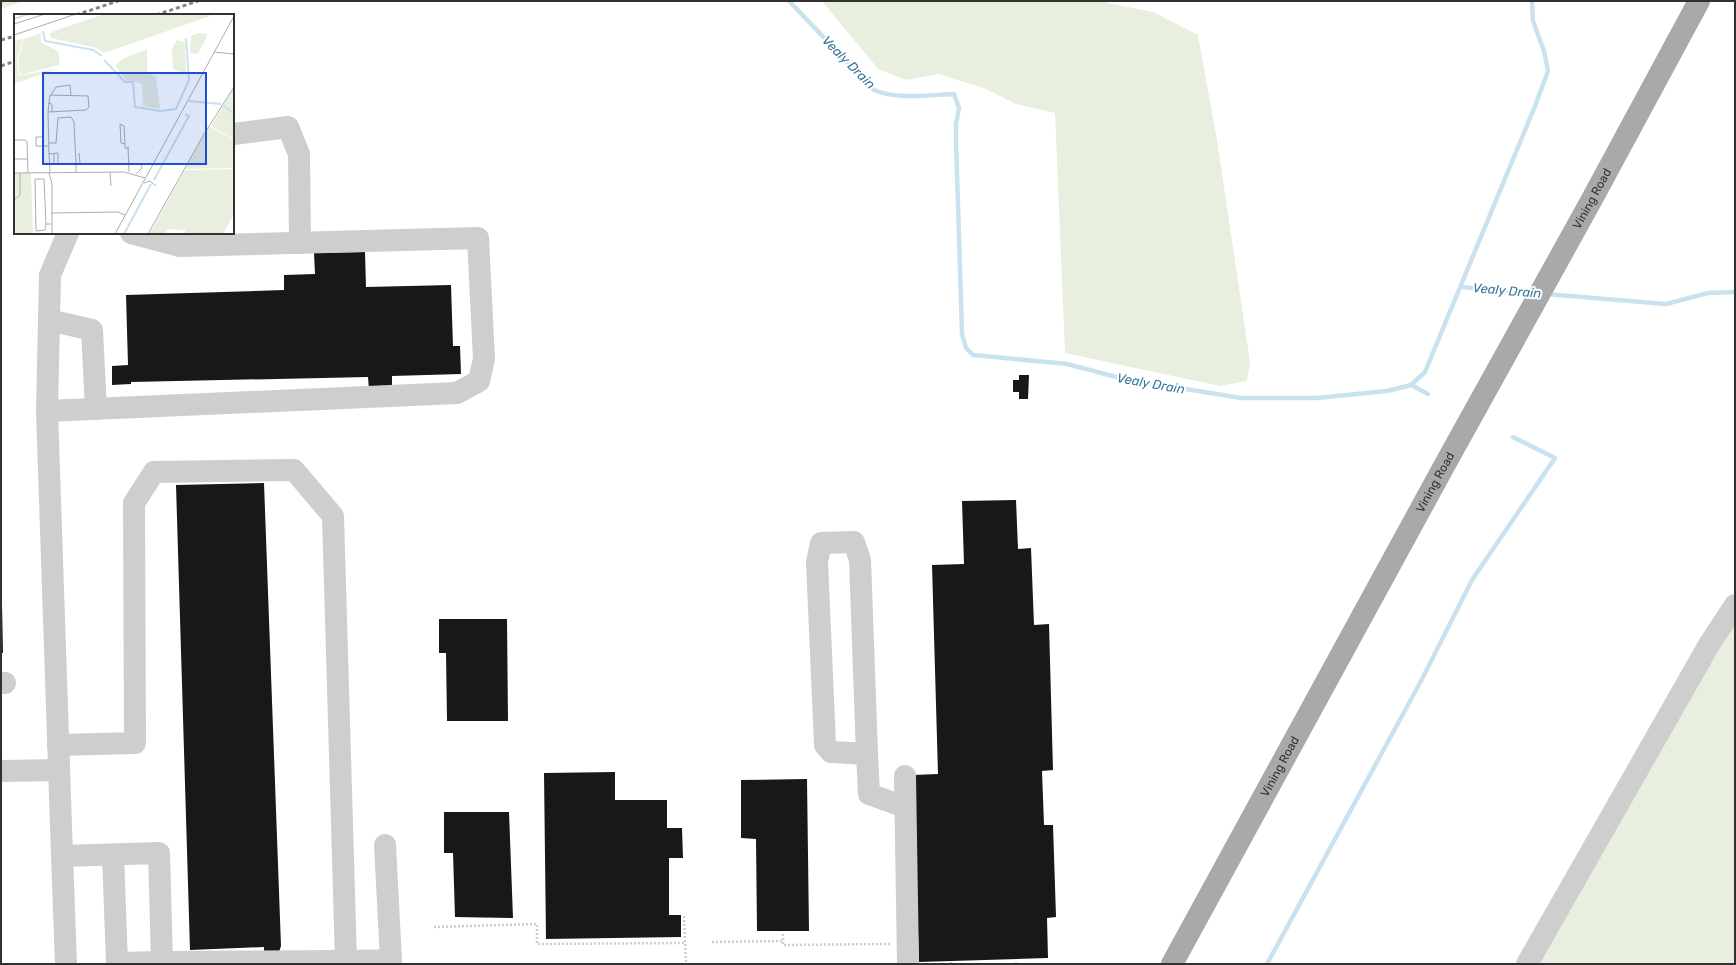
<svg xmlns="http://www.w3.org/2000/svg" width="1736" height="965" font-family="Rubik,sans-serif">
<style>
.green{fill:#e8efdf}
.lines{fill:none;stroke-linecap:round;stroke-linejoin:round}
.stream{stroke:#cae1f0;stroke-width:4.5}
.building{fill:#181818}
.path{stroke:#cecece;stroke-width:2.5;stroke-dasharray:2 2;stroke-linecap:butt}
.minor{stroke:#cecece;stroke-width:22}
.major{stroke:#a9a9a9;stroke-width:22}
.rail{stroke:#868686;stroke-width:3;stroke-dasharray:4 3;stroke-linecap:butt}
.labels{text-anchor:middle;stroke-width:4;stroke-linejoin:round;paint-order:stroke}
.street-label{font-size:12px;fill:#313131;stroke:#fff}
.water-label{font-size:13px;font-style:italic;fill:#37769c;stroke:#fff}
.inset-river{fill:none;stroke:#cae1f0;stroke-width:2}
.inset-road{fill:none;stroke:#adadad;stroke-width:1}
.view{fill:#1d4ed8;fill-opacity:0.15;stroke:#1d4ed8;stroke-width:2}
.inset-edge{fill:none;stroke:#313131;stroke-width:2}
</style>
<rect width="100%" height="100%" fill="#fff"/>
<!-- green -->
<g class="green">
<polygon points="1,1 23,1 1,9"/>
<polygon points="822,1 1108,1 1108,3 1153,12 1198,35 1217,140 1250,362 1247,381 1220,386 1065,353 1055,113 1016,104 986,89 939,74 906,80 878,69"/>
<polygon points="1735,602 1735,964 1532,964"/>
</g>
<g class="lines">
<!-- stream -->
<g class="stream">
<path d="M789 1 874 90C896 100 930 95 954 94L959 108 956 124V141L962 334 966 348 973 355 1067 364 1124 379 1241 398H1317L1387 391 1411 385 1425 372 1535 106 1548 71 1544 51 1533 21 1532 1"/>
<polyline points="1461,287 1533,293"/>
<polyline points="1546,294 1666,304 1708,293 1735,292"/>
<polyline points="1411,385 1428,394"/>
<polyline points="1267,964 1421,681 1472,580 1555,458 1513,437"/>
</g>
</g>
<!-- building -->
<g class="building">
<polygon points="365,252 366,287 451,285 453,346 460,346 461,374 392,376 392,389 369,390 368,377 131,382 131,384 112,385 112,366 128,365 126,295 284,290 284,275 315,274 314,253"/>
<polygon points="1019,375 1029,375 1028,399 1019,399 1019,392 1013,392 1013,380 1019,380"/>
<polygon points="264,483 281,946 279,952 264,952 264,947 190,950 176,485"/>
<polygon points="1016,500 1018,549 1031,548 1034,625 1049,624 1053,770 1042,771 1044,825 1053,825 1056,917 1047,918 1048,958 919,962 913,775 938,774 932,565 964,564 962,501"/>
<polygon points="1,604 2,604 3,653 1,653"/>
<polygon points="439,619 507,619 508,721 447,721 446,653 439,653"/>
<polygon points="615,772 615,800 667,800 667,828 682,828 683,858 669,858 669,915 681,915 681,937 546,939 544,773"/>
<polygon points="807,779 809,931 757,931 756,839 741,838 741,780"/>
<polygon points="444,812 509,812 513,918 455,917 453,853 444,853"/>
</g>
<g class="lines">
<!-- path -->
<g class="path">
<polyline points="684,916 686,964"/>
<polyline points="434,927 537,924 537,944 685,943"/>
<polyline points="783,934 783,945 890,944"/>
<polyline points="712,942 783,941"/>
<polyline points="951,962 951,964"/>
<polyline points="1016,962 1016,964"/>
</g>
<!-- minor -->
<g class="minor">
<polyline points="233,134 288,127 299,154 300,243"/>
<polyline points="49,320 92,330 96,409"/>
<polyline points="47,411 457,393 479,381 484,359 478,238 180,246 131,233"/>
<polyline points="1,683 5,683"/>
<polyline points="58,745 135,743 134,503 154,472 294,470 333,516 346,961 391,960 385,845"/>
<polyline points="867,754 831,752 825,745 817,562 821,543 854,542 860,560 867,754 869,794 905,807"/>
<polyline points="1,771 59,770"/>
<polyline points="905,776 908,964"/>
<polyline points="113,855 117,963 162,962"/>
<polyline points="62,856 47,411 50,275 68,233"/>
<polyline points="66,964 62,856 159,853 162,962 346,961 346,964"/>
<polyline points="1527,964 1710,643 1735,605"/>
</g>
<!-- major -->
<path class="major" id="s1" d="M1172 964 1443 468 1591 201 1699 1"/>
<!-- rail -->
<g class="rail">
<polyline points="76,15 118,1"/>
<polyline points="156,15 198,1"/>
<polyline points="1,40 15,36"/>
<polyline points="1,66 15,61"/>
</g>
</g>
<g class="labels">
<!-- street labels -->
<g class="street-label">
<text dy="4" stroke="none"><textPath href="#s1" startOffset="873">Vining Road</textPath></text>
<text dy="4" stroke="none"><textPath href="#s1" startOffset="549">Vining Road</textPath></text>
<text dy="4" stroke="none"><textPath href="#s1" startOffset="225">Vining Road</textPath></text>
</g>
<!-- water labels -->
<g class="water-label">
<text transform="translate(849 62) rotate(45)" y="5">Vealy Drain</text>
<text transform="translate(1507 290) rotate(5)" y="5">Vealy Drain</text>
<text transform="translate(1151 383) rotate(10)" y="5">Vealy Drain</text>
</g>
</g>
<!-- overview -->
<g transform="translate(14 14)">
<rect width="220" height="220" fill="#fff"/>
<path d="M91 0H195L196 2 90 39 83 34 37 24 36 20 40 17ZM27 19V28L45 38V51L6 61 4 45 10 25ZM185 19 194 20 184 40 176 39 177 22ZM9 25 3 45 5 62 44 54 0 70V27ZM163 26 171 28 172 58 170 59 159 55 158 35ZM133 35V59L142 63 146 95 129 92 128 70 112 66 101 52 108 45ZM220 73V125L197 112ZM195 112 220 126V154L171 155ZM220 155V200L209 220H171V216L153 215 151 220 136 219 171 156ZM0 159H17L19 219H0Z" fill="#e8efdf"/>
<path class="inset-river" d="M0 5 14 0M29 17 31 27 79 36 88 42M90 46 111 68H119L121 93 146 97 162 95 175 66 172 24M175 87 207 90M210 92 220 100M140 166 175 102 171 100M110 220 137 170"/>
<path class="inset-road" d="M0 10 31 0M0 21 62 0M200 38 220 40M37 81 42 73 56 71 57 82M0 84V117M34 89 38 90V98M34 98 36 81 74 82 75 93 72 96 34 98 35 140M30 123H22V132H35M0 126H11L13 128 14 159M35 129H42L44 104 57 103 60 108 62 150 66 149 65 139M111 130 107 129 106 110 110 112 111 130V134L114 135M114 132 115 158M40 140V150H44M0 145H14M36 158 35 140 44 139V150H62V158M96 158 97 172M0 159 110 158 131 164M35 159 38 170V220M122 160 128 154 127 150M130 169 136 167 142 172M0 186 6 181V159M37 199 104 198 111 201M32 210 30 165H21L22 217 31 216 32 210H37M101 220 220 2M134 220 190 120 220 73"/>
<path class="view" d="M29 59H192V150H29Z"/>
<rect width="220" height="220" class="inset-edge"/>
</g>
<!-- border -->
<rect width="1736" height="965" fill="none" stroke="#313131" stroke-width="4"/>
</svg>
